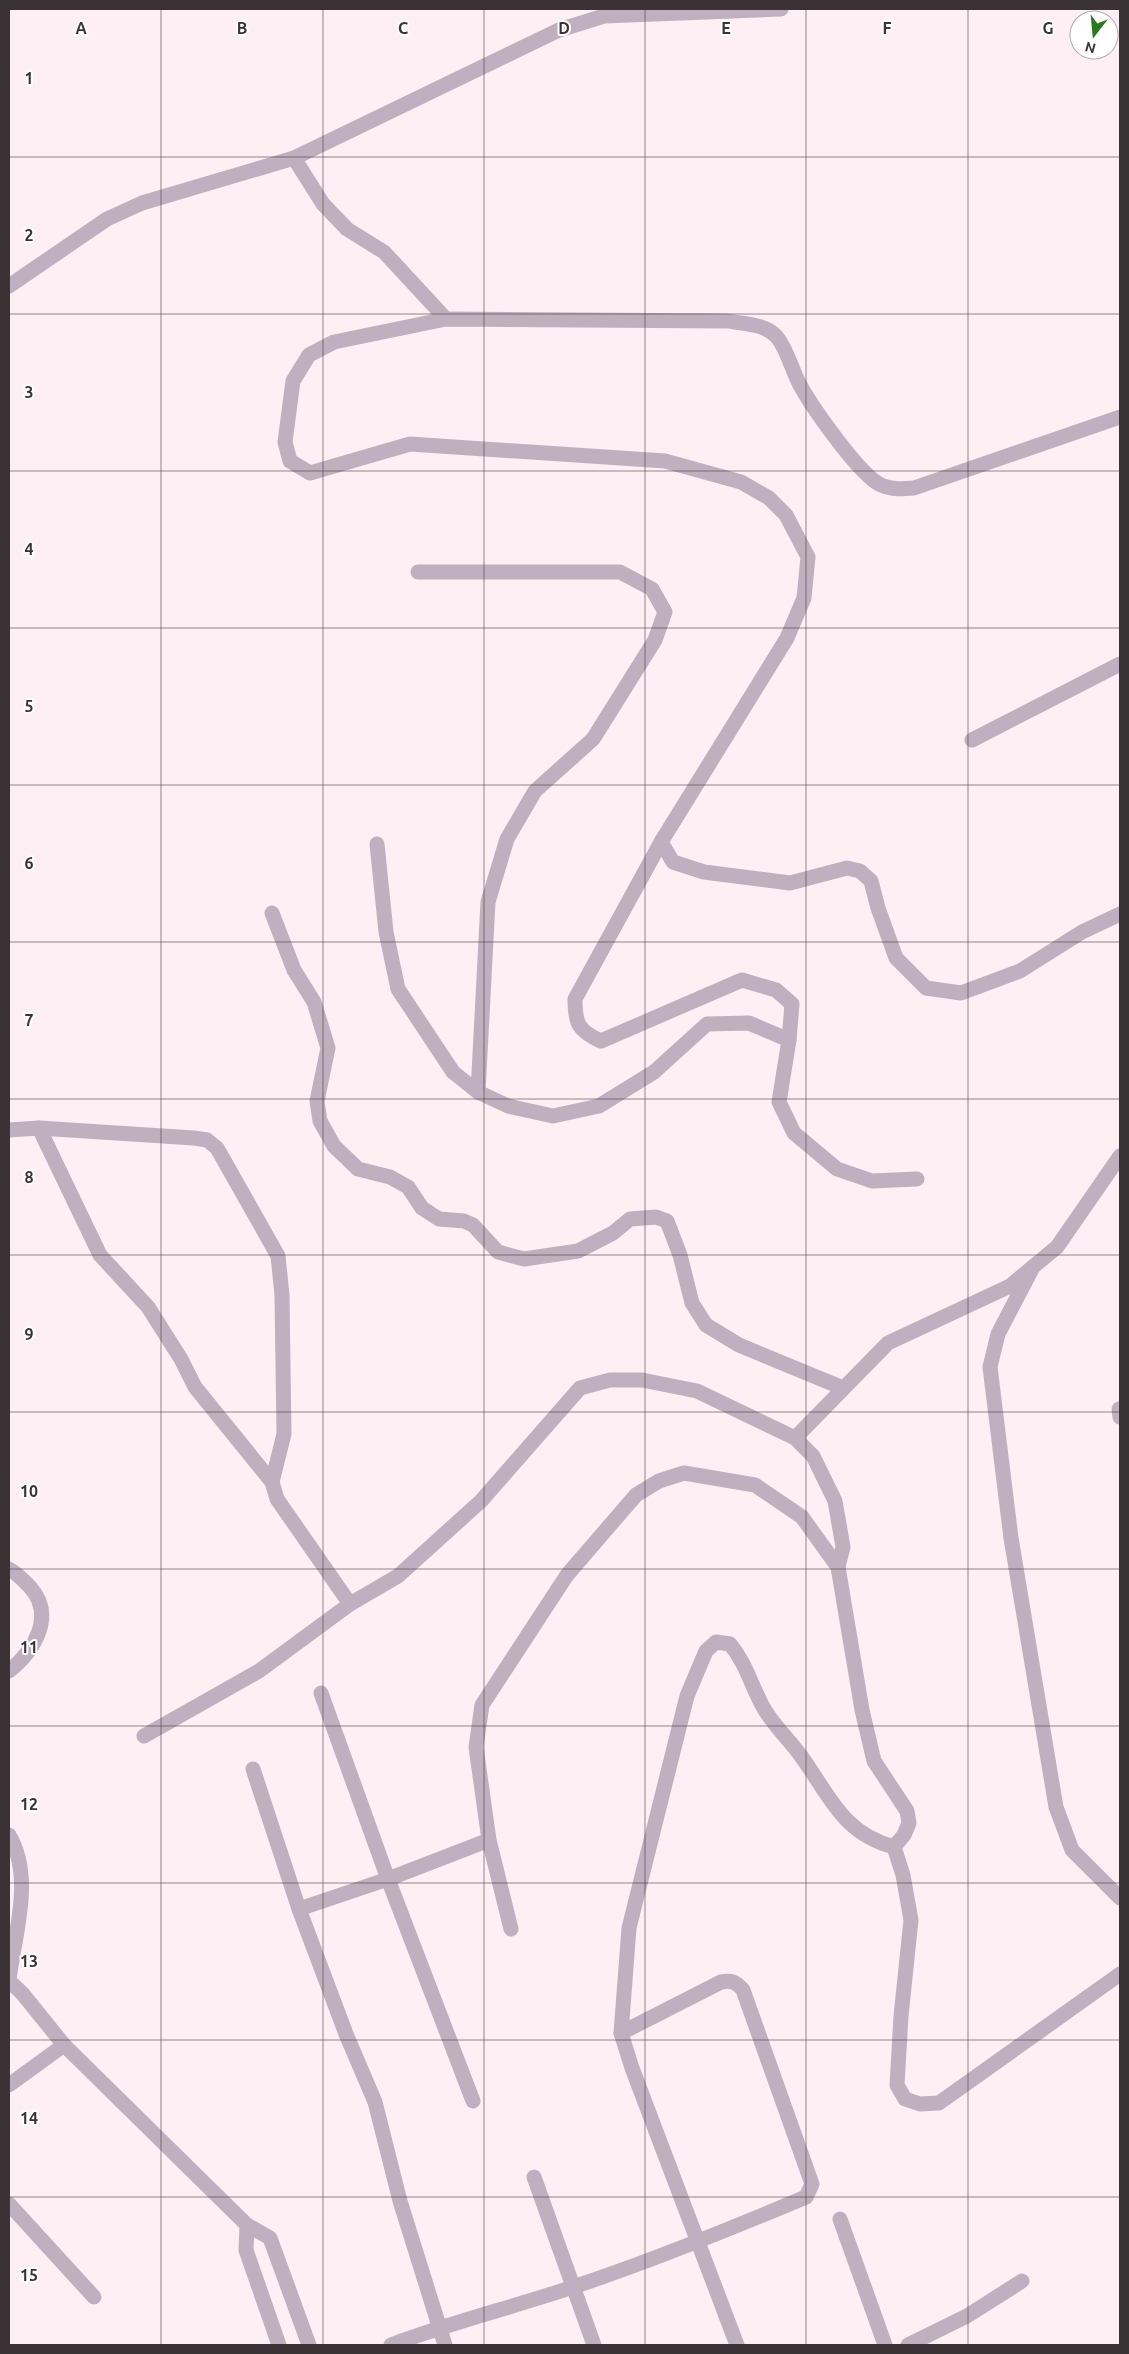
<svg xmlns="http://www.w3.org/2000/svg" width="1129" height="2354" font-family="Ubuntu,sans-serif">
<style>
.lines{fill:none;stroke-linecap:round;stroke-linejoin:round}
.minor{stroke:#c0b0bf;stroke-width:15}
.grid{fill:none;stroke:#3b3235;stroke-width:1;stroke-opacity:0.55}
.grid-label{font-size:16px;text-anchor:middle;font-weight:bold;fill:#3b3235;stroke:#fff;stroke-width:4;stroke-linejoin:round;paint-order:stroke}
</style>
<rect width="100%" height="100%" fill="#fdeff3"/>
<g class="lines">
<!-- minor -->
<g class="minor">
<polyline points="294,158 323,204 347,229 384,252 446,319"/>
<polyline points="9,286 107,219 142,203 294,158 559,30 604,16 781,9"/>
<polyline points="418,572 620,572 652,589 665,612 655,640 593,739 535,791 507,839 488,902 478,1092"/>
<polyline points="972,740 1120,664"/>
<polyline points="661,842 673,862 704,872 790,883 847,868 860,871 871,881 878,908 896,958 926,988 961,993 1020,971 1082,932 1120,914"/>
<polyline points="377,844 386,932 398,989 453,1072 478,1092 508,1106 553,1116 599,1106 654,1072 707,1024 749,1023 789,1040"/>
<polyline points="272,913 294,970 314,1002 328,1048 317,1101 320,1121 334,1146 358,1169 390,1177 408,1187 422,1208 439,1219 464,1221 473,1225 498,1252 524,1259 578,1251 613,1233 630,1219 656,1217 667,1221 680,1255 692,1303 706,1325 739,1345 843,1388"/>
<polyline points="39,1128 100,1255 148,1307 181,1359 195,1387 272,1482"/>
<polyline points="9,1130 39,1128 194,1138 207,1140 217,1148 278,1256 282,1295 284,1434 272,1482 277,1499 350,1604"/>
<path d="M917 1179 872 1181 837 1169 794 1133 779 1102 789 1040 792 1004 776 990 742 980 601 1041C578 1031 575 1023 575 999L661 842 787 638 804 598 808 557 786 515 769 498 741 482 665 461 410 444 310 473 290 461 285 442 293 381 309 355 334 342 446 319 728 321C744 324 766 324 777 337 786 348 791 366 797 379 808 402 859 475 881 485 892 490 903 489 914 488L1120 417"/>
<polyline points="1033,1267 998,1334 990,1367 1011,1538 1056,1807 1072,1850 1120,1898"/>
<polyline points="1119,1409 1120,1417"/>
<polyline points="795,1438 888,1343 1010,1286 1057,1247 1120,1156"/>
<path d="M9 1569C18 1574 23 1580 30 1587 56 1616 34 1651 9 1671"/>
<polyline points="321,1693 388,1879 473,2101"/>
<polyline points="144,1736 259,1671 350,1604 398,1576 481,1501 580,1388 610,1380 642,1380 697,1391 795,1438 813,1456 835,1501 843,1547 838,1567"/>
<polyline points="253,1769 299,1909 346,2034 375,2102 400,2201 445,2345"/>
<path d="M9 1835C34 1877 15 1933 9 1979"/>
<polyline points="894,1847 903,1875 911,1920 901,2016 897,2085 905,2099 920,2104 939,2103 1120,1974"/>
<polyline points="299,1909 388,1879 489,1840"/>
<path d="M511 1929 489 1840 476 1747 482 1705 567 1575 636 1495 659 1481 684 1473 755 1485 802 1517 838 1567 862 1710 874 1761 907 1811 909 1823 904 1835 894 1847C842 1833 830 1796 801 1756 789 1739 771 1723 762 1705 751 1684 745 1662 730 1644L716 1642 706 1651 687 1696 629 1928 621 2033 632 2068 737 2345"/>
<polyline points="9,1981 22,1993 64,2045 247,2225"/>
<polyline points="9,2085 64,2045"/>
<polyline points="534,2177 594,2345"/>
<polyline points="9,2204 94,2297"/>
<polyline points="840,2219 885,2345"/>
<polyline points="279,2345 246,2250 247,2225 270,2238 309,2345"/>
<path d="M391 2345C452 2322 514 2307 576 2286 654 2260 730 2229 806 2197L812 2184 743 1990C736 1982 732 1980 721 1982L621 2033"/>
<polyline points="908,2345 967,2316 1022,2281"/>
</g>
</g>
<!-- grid -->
<path class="grid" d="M161 9V2345M323 9V2345M484 9V2345M645 9V2345M806 9V2345M968 9V2345M9 157H1120M9 314H1120M9 471H1120M9 628H1120M9 785H1120M9 942H1120M9 1099H1120M9 1255H1120M9 1412H1120M9 1569H1120M9 1726H1120M9 1883H1120M9 2040H1120M9 2197H1120"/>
<g class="grid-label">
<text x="81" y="34">A</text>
<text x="242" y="34">B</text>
<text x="403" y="34">C</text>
<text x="564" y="34">D</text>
<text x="726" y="34">E</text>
<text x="887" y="34">F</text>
<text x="1048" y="34">G</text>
<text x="29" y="84">1</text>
<text x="29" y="241">2</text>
<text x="29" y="398">3</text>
<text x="29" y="555">4</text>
<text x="29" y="712">5</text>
<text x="29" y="869">6</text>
<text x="29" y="1026">7</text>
<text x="29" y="1183">8</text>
<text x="29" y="1340">9</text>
<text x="29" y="1497">10</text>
<text x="29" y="1653">11</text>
<text x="29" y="1810">12</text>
<text x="29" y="1967">13</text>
<text x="29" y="2124">14</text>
<text x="29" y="2281">15</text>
</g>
<!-- border -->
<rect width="1129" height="2354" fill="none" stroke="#3b3235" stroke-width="20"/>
<!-- north arrow -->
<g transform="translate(1094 35) rotate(196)"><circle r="24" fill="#ffffff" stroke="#b1adae"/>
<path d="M0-4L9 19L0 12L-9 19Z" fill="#2c781f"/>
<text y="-8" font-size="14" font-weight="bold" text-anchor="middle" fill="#3b3235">N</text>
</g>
</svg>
